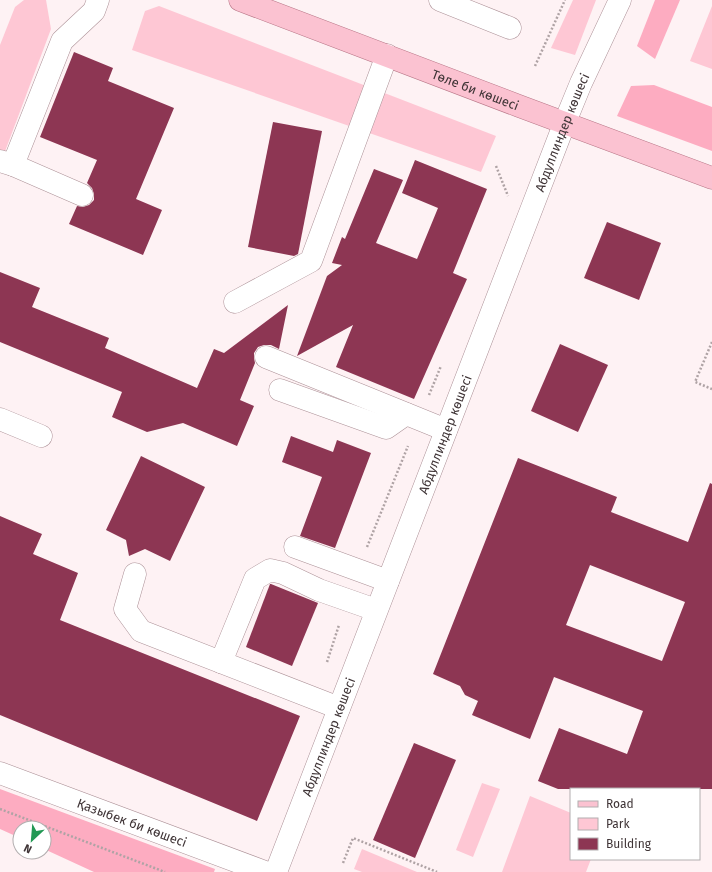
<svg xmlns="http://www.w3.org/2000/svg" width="712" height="872" font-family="'Fira Sans',sans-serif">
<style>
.green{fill:#fec7d4}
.forest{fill:#fdacc1}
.building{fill:#8d3653;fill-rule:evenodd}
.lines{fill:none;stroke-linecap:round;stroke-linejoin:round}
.minor-casing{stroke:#ad9298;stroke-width:23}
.major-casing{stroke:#b87687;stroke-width:23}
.path{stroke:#afa3a5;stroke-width:2.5;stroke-dasharray:2 2;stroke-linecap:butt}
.minor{stroke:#fff;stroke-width:22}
.major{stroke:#fbc2d1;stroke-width:22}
.labels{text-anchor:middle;stroke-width:4;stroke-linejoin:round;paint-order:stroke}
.street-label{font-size:13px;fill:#3f3436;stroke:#fff}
</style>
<rect width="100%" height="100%" fill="#fef2f4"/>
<!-- green -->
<g class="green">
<polygon points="24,0 46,0 51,29 4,154 0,152 0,45 15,7"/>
<polygon points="573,0 596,0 575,55 551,48"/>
<polygon points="159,6 496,136 481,172 132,50 145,11"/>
<polygon points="712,6 712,69 690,61"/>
<polygon points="482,783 500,789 473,857 456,850"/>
<polygon points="530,796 571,813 571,859 591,859 586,872 502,872"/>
<polygon points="362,849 417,872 362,872 354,869"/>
</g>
<!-- forest -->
<g class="forest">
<polygon points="655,0 680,0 655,59 637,46"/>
<polygon points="654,85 712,107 712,151 617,116 631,86"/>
<polygon points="0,789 215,869 214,872 94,872 44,849 44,828 20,828 20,838 0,829"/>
</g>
<!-- building -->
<g class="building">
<polygon points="74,52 113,68 108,81 174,108 136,199 162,210 143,255 69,224 77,206 83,207 89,205 94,200 94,194 92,188 87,183 97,160 40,137"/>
<polygon points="273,122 322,131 298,254 294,256 248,247"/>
<polygon points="415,160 487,189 453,273 467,279 414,399 336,367 353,325 297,356 327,276 342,265 332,263 342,237 345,239 374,169 403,180 376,243 417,259 438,208 402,193"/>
<polygon points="607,222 661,243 639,300 584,278"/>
<polygon points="0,272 40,288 32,307 109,338 105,348 197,388 214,349 224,353 288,305 279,349 271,345 264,345 258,347 254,353 254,358 255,363 240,400 254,406 237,446 183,423 147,432 112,417 122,392 0,342"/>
<polygon points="560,344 608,365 578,432 531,411"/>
<polygon points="291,436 333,452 337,440 371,453 335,548 300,536 322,477 282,462"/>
<polygon points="141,456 205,487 170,561 145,549 129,556 126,540 106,530"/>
<path d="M518 458 617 497 611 512 688 542 710 483 712 484V789H558L538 781 559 728 627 754 643 711 554 677 530 739 472 715 478 701 465 695 460 686 433 674ZM590 565 685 602 662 661 566 625Z"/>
<polygon points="0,516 42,534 33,554 78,573 60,620 300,716 257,821 0,715"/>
<polygon points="270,584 271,584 318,603 292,666 246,647"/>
<polygon points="414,743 456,760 415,858 373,840"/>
</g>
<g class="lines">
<!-- minor casing -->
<g class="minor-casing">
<g id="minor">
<polyline points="440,0 510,28"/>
<polyline points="0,161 13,165 62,41 94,11 98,0"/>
<polyline points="13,165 82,195"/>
<polyline points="235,302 311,261 387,55"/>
<polyline points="266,357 446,430"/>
<polyline points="280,390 386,428 406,414"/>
<polyline points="0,419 41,436"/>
<polyline points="295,547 388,581"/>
<polyline points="135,574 125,609 141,631 339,708"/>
<polyline points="221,662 255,579 270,570 283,573 319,590 376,610"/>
<path id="s1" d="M0 773 265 872"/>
<path id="s2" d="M276 872 565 122 581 83 620 0"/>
</g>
</g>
<!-- major casing -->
<g class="major-casing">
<g id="major">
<path id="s3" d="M240 0 519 106 712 178"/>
</g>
</g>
<!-- path -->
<g class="path">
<polyline points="535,66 565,0"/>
<polyline points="496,166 508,196"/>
<polyline points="712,342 695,382 712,389"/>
<polyline points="429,395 441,366"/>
<polyline points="367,547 408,446"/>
<polyline points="327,662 339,625"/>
<polyline points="0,809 165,872"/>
<polyline points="343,863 353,838 437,872"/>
</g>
<!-- minor -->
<use href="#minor" class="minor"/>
<!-- major -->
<use href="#major" class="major"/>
</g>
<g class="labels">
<!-- street labels -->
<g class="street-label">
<text dy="5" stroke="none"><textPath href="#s3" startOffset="252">Төле би көшесі</textPath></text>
<text dy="5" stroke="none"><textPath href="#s2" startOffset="793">Абдуллиндер көшесі</textPath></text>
<text dy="5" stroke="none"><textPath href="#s2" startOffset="469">Абдуллиндер көшесі</textPath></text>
<text dy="5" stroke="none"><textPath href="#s2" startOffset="145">Абдуллиндер көшесі</textPath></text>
<text dy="5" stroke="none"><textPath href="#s1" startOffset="141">Қазыбек би көшесі</textPath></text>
</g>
</g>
<!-- legend -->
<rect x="570" y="788" width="130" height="72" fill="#ffffff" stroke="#b2aeaf"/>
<rect x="578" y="801" width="20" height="6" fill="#fbc2d1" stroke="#b2aeaf"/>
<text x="606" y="808" font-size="12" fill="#3f3436">Road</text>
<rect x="578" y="818" width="20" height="12" fill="#fec7d4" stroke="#b2aeaf"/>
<text x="606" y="828" font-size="12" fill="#3f3436">Park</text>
<rect x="578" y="838" width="20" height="12" fill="#8d3653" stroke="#b2aeaf"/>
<text x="606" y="848" font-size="12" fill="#3f3436">Building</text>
<!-- north arrow -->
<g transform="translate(32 840) rotate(206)"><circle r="19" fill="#ffffff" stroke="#b2aeaf"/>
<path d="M0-3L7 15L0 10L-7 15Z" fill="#229854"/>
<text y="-6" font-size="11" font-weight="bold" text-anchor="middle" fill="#3f3436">N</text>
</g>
</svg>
